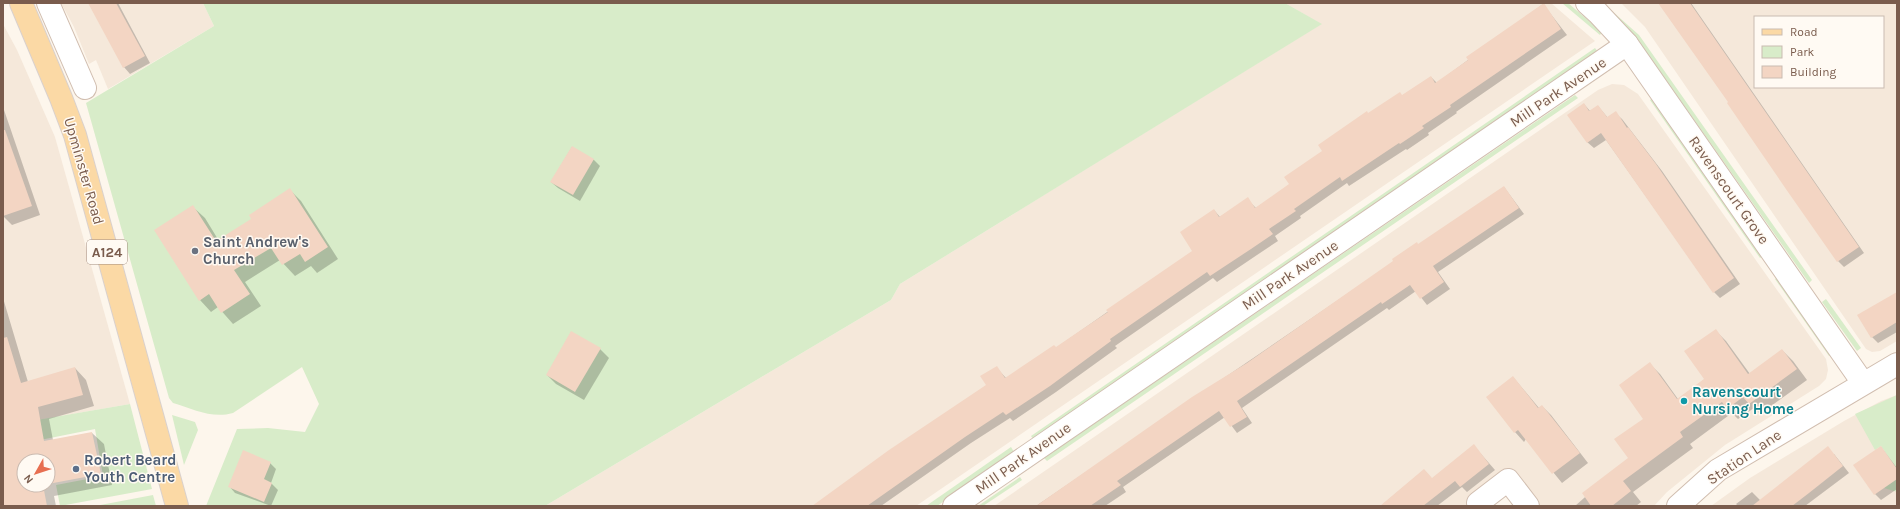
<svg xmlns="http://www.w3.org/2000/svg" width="1900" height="509" font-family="Karla,sans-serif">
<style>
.residential{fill:#f5e8da;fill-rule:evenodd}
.green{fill:#d8ecc9}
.shadow{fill:#0003;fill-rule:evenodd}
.building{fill:#f3d5c3}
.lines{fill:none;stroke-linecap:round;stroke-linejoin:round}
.minor-casing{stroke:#d1beb0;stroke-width:24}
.major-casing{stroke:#dad1cd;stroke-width:24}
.minor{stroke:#fff;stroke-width:22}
.major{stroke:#fbd9a5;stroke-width:22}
.worship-dot{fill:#6b7280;stroke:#fffaf3;stroke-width:1.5}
.culture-dot{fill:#0f9aa8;stroke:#fffaf3;stroke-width:1.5}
.service-dot{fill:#5c6f8a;stroke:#fffaf3;stroke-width:1.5}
.labels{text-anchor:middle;stroke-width:3;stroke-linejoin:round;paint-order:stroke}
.shield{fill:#fffaf3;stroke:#a28b7f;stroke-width:1}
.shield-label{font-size:14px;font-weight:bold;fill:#7a5c4d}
.street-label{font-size:15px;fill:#7a5c4d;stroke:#fffaf3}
.worship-label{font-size:15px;font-weight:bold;fill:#5b616d;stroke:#fffaf3;text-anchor:start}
.culture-label{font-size:15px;font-weight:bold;fill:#0d838f;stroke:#fffaf3;text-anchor:start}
.service-label{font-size:15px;font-weight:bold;fill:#4e5e75;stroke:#fffaf3;text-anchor:start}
</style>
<rect width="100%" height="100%" fill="#fdf6ec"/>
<!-- residential -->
<g class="residential">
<polygon points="61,3 203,3 214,26 108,89 96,60 89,64 74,27"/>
<polygon points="1285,3 1551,3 1595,41 916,506 545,506 891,300 900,284 1321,24"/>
<path d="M1621 3H1897V341L1880 351 1872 352 1866 349 1645 27ZM1755 17H1883V87H1755Z"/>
<polygon points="3,24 17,50 55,137 130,404 3,426"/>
<polygon points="1612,84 1624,85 1638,94 1826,359 1828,370 1826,379 1819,386 1725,445 1667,492 1654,506 1534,506 1506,470 1473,506 994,506 1598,90"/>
<polygon points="1897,395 1897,506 1711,506 1750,478 1844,421 1881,401"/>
</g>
<!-- green -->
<g class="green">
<path d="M203 3H1285L1322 24 900 284 891 300 545 506H206L237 429 268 428 305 432 319 404 302 367 233 413C212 419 193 409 173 403L169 398 86 103 214 26Z"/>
<polygon points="1562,3 1568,3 1602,32 1600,35"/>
<polygon points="1598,3 1603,3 1639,35 1812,280 1809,283 1635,36"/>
<polygon points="1595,48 1598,52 1033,439 1031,436"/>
<polygon points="1575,95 1578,98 1047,461 1044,458"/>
<polygon points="1653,98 1763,256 1760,258 1650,100"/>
<polygon points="1778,277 1833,353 1829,356 1775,279"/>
<polygon points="1826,299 1861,348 1857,351 1822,302"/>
<polygon points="1897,395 1897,469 1881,446 1875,450 1855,414"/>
<polygon points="130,404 152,489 60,506 56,485 103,476 95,429 35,441 31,421"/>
<polygon points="172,415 195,422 198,430 184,465"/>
<polygon points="1011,447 1014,452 937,506 926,506"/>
<polygon points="1020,477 1022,480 983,506 978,506"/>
<polygon points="1897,479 1897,492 1884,488"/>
<polygon points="153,495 156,506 95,506"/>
</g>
<!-- shadow -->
<g class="shadow">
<polygon points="89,3 118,3 150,63 130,74 124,67"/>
<polygon points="1659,3 1691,3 1864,253 1844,267 1838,261 1729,102"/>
<polygon points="1543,4 1567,35 1456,112 1457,113 1428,133 1429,135 1407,150 1406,149 1349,186 1347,183 1300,216 1301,218 1275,236 1278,241 1257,255 1217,282 1213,278 1115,346 1117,348 1056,392 1013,421 1010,418 971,443 881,506 814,506 987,385 996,367 1006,378 1056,348 1194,251 1214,210 1220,217 1247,199 1256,208 1290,185 1324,151 1369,114 1402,96 1431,77 1437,83"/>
<polygon points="1584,104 1590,111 1598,106 1608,118 1615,113 1622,119 1662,171 1740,284 1720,298 1714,292 1606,140 1594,148 1587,142"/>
<polygon points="3,107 40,215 12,225 3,216"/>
<polygon points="572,147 594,160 600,166 580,201 558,188 551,182"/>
<polygon points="1504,187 1524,214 1438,272 1450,289 1427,305 1416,291 1389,310 1387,308 1242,408 1252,423 1237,433 1225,417 1123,487 1126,492 1105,506 1036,506"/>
<polygon points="290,190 301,201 338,259 317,273 311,266 295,276 280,260 245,282 261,306 233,324 218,307 211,312 200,300 193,207 205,218 219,241 253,219"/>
<polygon points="1897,292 1897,332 1878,343 1872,337"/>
<path d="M3 298 28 382 75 368 86 380 94 406 49 419 53 440 92 433 104 444 112 485 54 496 56 506H3ZM24 461H48V485H24Z"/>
<polygon points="1715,330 1726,341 1750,374 1782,350 1793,361 1807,380 1760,414 1754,408 1738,419 1732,413 1690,444 1693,448 1633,492 1641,502 1636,506 1575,506 1629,458 1644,419 1650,364 1660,374 1678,399 1705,379"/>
<polygon points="600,349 609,358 584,400 556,384 547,375"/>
<polygon points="1513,377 1539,408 1542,406 1551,415 1588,463 1562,483 1526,439 1524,442 1515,432"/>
<polygon points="1474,446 1495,470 1467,492 1462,487 1437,506 1381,506 1424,470 1432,479"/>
<polygon points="1881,447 1897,468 1897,489 1881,500 1875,494"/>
<polygon points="1834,454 1849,473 1805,506 1738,506 1736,504 1752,492 1761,501"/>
<polygon points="270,463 276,469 271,483 278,490 271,506 235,493 229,486"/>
</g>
<!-- building -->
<g class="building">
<polygon points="88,3 116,3 145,56 123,68"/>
<polygon points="1544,3 1561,29 1450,105 1451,107 1422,126 1424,128 1400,144 1399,143 1342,181 1340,177 1294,209 1296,211 1269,229 1273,234 1251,249 1210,276 1207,272 1110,339 1111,341 1050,386 1006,415 1003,412 965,437 867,506 812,506 889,450 986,385 980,376 997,366 1005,378 1054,345 1056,347 1081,330 1108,312 1106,310 1192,251 1180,232 1214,209 1219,217 1248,197 1255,208 1289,184 1284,177 1322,151 1318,145 1367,111 1368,113 1400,92 1402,95 1431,76 1435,83 1468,60 1466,57"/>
<polygon points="1658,3 1690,3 1859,247 1837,262 1788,192 1727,103 1728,102"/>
<polygon points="1584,103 1589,111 1598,105 1607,117 1616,111 1627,128 1628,127 1656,164 1734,278 1713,293 1601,133 1587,143 1567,115"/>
<polygon points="3,130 5,130 32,206 3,216"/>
<polygon points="572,146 594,159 573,195 550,182"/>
<polygon points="1504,186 1519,208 1433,266 1444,282 1420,299 1410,285 1382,304 1381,302 1237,401 1247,417 1230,427 1219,411 1117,481 1121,485 1090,506 1036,506 1192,397 1247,363 1393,261 1392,259 1417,242 1418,244"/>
<polygon points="290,188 328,247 305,262 300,254 282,265 271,248 234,270 250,294 221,313 209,294 199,301 154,230 193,205 216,241 251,219 249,215"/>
<polygon points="1897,292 1897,322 1871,338 1857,315"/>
<polygon points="1716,329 1748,374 1782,349 1797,369 1749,404 1743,397 1727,409 1722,402 1680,432 1683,437 1623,481 1631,491 1612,506 1591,506 1582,493 1628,458 1614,439 1643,419 1619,385 1650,362 1677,399 1704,379 1684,351"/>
<polygon points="571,331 601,348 575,392 546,375"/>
<polygon points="7,337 21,383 75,367 83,395 38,407 44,441 92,432 101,474 48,484 48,461 24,461 24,485 43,485 47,506 3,506 3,338"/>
<polygon points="1513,376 1538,408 1542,405 1580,453 1552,474 1518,430 1514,433 1486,397"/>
<polygon points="1474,444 1489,464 1460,487 1455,481 1423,506 1380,506 1424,469 1432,478"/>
<polygon points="1828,446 1843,466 1809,493 1792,506 1752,506"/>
<polygon points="1881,446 1897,469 1897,479 1874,495 1853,465"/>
<polygon points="243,450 271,462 264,479 272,483 264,502 228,487"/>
</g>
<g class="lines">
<!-- minor casing -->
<g class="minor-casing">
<g id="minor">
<polyline points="48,3 85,88"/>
<polyline points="1587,3 1598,13 1627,44 1863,383"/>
<polyline points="1478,503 1508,480 1528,506"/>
<polyline points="954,506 1627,44"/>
<polyline points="1678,506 1718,470 1897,364"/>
</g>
</g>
<!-- major casing -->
<g class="major-casing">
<polyline id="major" points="21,3 61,98 75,135 177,506"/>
</g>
<!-- minor -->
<use href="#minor" class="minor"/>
<!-- major -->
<use href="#major" class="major"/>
</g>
<!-- markers -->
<circle class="worship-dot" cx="195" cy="251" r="4"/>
<circle class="culture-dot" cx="1684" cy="401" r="4"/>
<circle class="service-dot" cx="76" cy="469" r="4"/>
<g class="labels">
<!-- shield labels -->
<rect class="shield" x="87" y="240" width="40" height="24" rx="3"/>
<g class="shield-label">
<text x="107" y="257">A124</text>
</g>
<!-- street labels -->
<g class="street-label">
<text transform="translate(1558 92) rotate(-34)" y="5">Mill Park Avenue</text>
<text transform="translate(84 171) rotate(74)" y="5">Upminster Road</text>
<text transform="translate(1729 190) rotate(55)" y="5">Ravenscourt Grove</text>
<text transform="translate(1290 275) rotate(-34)" y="5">Mill Park Avenue</text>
<text transform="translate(1744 457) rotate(-34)" y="5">Station Lane</text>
<text transform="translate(1023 458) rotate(-35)" y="5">Mill Park Avenue</text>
</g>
<!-- worship labels -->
<g class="worship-label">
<text x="203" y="247">Saint Andrew's<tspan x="203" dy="17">Church</tspan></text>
</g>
<!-- culture labels -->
<g class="culture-label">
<text x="1692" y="397">Ravenscourt<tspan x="1692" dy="17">Nursing Home</tspan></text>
</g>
<!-- service labels -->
<g class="service-label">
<text x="84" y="465">Robert Beard<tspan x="84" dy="17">Youth Centre</tspan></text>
</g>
</g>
<!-- border -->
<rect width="1900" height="509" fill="none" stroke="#7a5c4d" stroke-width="8"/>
<!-- legend -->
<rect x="1754" y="16" width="130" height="72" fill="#fffaf3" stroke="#cabbb1"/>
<rect x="1762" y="29" width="20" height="6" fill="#fbd9a5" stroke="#cabbb1"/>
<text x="1790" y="36" font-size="12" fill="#7a5c4d">Road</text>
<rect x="1762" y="46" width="20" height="12" fill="#d8ecc9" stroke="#cabbb1"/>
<text x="1790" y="56" font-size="12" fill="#7a5c4d">Park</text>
<rect x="1762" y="66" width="20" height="12" fill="#f3d5c3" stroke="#cabbb1"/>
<text x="1790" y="76" font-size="12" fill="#7a5c4d">Building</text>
<!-- north arrow -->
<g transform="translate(36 473) rotate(231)"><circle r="19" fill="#fffaf3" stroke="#cabbb1"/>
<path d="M0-3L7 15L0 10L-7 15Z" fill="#e76f51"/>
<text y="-6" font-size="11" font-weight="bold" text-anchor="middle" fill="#7a5c4d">N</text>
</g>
</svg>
